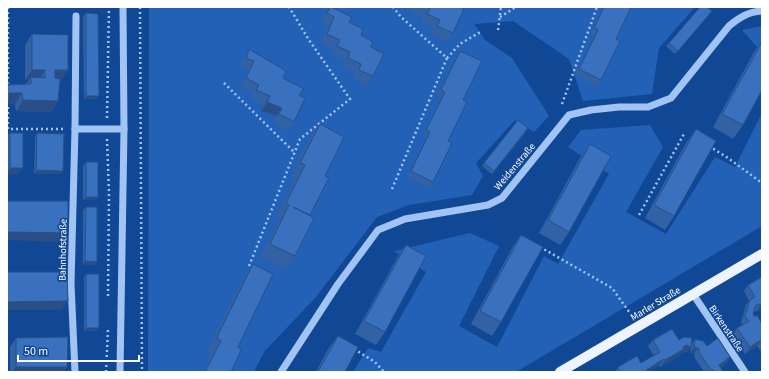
<svg xmlns="http://www.w3.org/2000/svg" width="769" height="379" font-family="'Source Sans 3',sans-serif">
<style>
.green{fill:#2361b6}
.lines{fill:none;stroke-linecap:round;stroke-linejoin:round}
.path{stroke:#a1c4f4;stroke-width:2.5;stroke-dasharray:2 3;stroke-linecap:butt}
.minor{stroke:#a1c4f4;stroke-width:7}
.major{stroke:#edf4ff;stroke-width:10}
.wall{fill:#3261a4}
.shaded-wall{fill:#294f86}
.building{fill:#3a71bf;stroke:#294f86}
.labels{text-anchor:middle;stroke-width:3.5;stroke-linejoin:round;paint-order:stroke}
.street-label{font-size:10px;fill:#fff;stroke:#114896}
</style>
<rect width="100%" height="100%" fill="#114896"/>
<!-- green -->
<g class="green">
<polygon points="149,7 695,7 659,48 652,94 583,101 569,59 513,21 474,24 485,40 512,58 549,116 534,132 515,120 476,163 483,176 472,195 409,205 377,217 316,297 264,352 254,372 148,372"/>
<polygon points="762,26 762,50 756,46 742,30"/>
<polygon points="762,113 762,226 516,372 353,372 368,348 381,352 426,272 394,251 470,233 499,246 459,326 497,347 544,256 558,264 609,174 568,147 581,130 650,125 663,147 626,212 666,234 715,157 735,167"/>
</g>
<g class="lines">
<!-- path -->
<g class="path">
<polyline points="8,7 8,88"/>
<polyline points="140,7 142,372"/>
<polyline points="500,17 516,7"/>
<polyline points="498,30 501,7"/>
<polyline points="447,58 460,44 482,31"/>
<polyline points="224,83 295,153"/>
<polyline points="562,104 597,7"/>
<polyline points="8,107 8,129 64,129"/>
<polyline points="107,118 109,7"/>
<polyline points="107,139 109,193 108,298"/>
<polyline points="709,146 728,158 762,183"/>
<polyline points="392,189 447,58 401,17 393,7"/>
<polyline points="639,215 685,132"/>
<polyline points="540,247 612,288 632,316"/>
<polyline points="249,266 300,139 350,99 309,40 289,7"/>
<polyline points="354,349 375,362 384,372"/>
<polyline points="106,372 108,329"/>
</g>
<!-- minor -->
<g class="minor">
<polyline points="76,16 75,129 124,129"/>
<polyline points="75,129 71,284 75,372"/>
<polyline points="693,294 745,372"/>
<polyline points="120,372 124,129 123,7"/>
<path d="M281 372 338 284 378 230 405 219 488 205 502 198 569 115 591 110 619 107H648L671 98 729 26C740 17 748 12 762 11"/>
</g>
<!-- major -->
<polyline class="major" points="560,372 762,254"/>
</g>
<!-- wall -->
<g class="wall">
<polygon points="329,7 349,22 371,47 373,76 367,85 353,79 355,73 342,67 344,60 331,55 334,49 321,43 327,26 321,22 324,15"/>
<polygon points="411,7 460,7 453,33 447,42 431,34 434,28 421,22 423,17 409,10"/>
<polygon points="603,7 631,7 616,39 601,80 597,86 575,75 594,36 590,34"/>
<polygon points="86,13 99,96 96,99 84,99 83,17"/>
<polygon points="710,14 675,54 666,46 669,43"/>
<polygon points="32,34 61,81 60,81 58,101 51,112 16,111 15,104 7,104 7,78 8,85 26,84 29,80 25,80 25,45"/>
<polygon points="762,41 762,90 743,125 733,139 713,127 754,52"/>
<polygon points="249,49 283,78 299,95 294,122 287,131 273,123 276,116 261,111 264,105 250,98 253,93 240,87 248,70 240,66 243,58"/>
<polygon points="460,51 463,100 433,182 429,188 407,177 426,139 422,136 441,98 437,96 456,57"/>
<polygon points="320,124 325,176 329,178 310,216 295,256 285,269 260,257 280,218 276,216 295,178 291,176 310,137"/>
<polygon points="696,129 674,216 665,230 645,218 686,143"/>
<polygon points="526,132 492,174 482,166 484,163"/>
<polygon points="10,133 23,168 18,174 7,174 7,136"/>
<polygon points="37,133 63,171 61,174 34,174 35,137"/>
<polygon points="590,144 569,232 560,245 539,233 580,158"/>
<polygon points="86,162 98,197 96,200 83,200 83,166"/>
<polygon points="86,207 94,265 83,265 83,210"/>
<polygon points="521,235 501,322 492,336 471,324 512,248"/>
<polygon points="406,245 385,332 376,345 355,334 397,258"/>
<polygon points="253,264 238,347 231,372 203,372 211,354 208,352 211,344 243,278"/>
<polygon points="86,274 99,328 97,331 84,331 84,277"/>
<polygon points="748,285 762,308 756,312 755,310 753,314 762,324 762,353 757,346 745,354 733,334 737,328 743,325 741,322 744,313 745,306 749,301 744,291"/>
<polygon points="338,336 345,372 316,372 328,349"/>
<polygon points="16,338 64,372 10,372 10,347"/>
<polygon points="695,339 707,346 730,357 726,364 720,367 723,372 704,372 694,357 695,356 694,354 690,353 691,347 686,353 682,352 680,355 660,367 659,365 648,372 615,372 618,367 641,363 654,356 648,346 653,340 679,340 691,345"/>
</g>
<!-- shaded-wall -->
<g class="shaded-wall">
<polygon points="32,70 45,70 38,81 31,77 29,80 25,80"/>
<polygon points="55,70 68,70 61,81 48,80"/>
<polygon points="9,93 22,93 15,104 7,104 7,97"/>
<polygon points="86,96 99,96 96,99 84,99"/>
<polygon points="23,100 58,101 51,112 16,111"/>
<polygon points="267,102 282,108 276,116 261,111"/>
<polygon points="10,168 23,168 18,174 7,174 7,172"/>
<polygon points="36,170 63,171 61,174 34,174"/>
<polygon points="86,197 98,197 96,200 83,200"/>
<polygon points="7,232 68,233 62,242 7,240"/>
<polygon points="85,261 97,262 94,265 83,265"/>
<polygon points="68,301 62,310 7,310 7,302"/>
<polygon points="762,304 762,308 756,312 760,305"/>
<polygon points="86,328 99,328 97,331 84,331"/>
<polygon points="761,340 757,346 745,354 750,347"/>
<polygon points="686,345 691,347 686,353 682,352 680,355 660,367 665,360"/>
<polygon points="694,347 698,348 694,354 690,353"/>
<polygon points="730,357 726,364 714,371 719,365"/>
<polygon points="664,359 659,365 648,372 644,372 646,370"/>
<polygon points="16,367 67,367 64,372 12,372"/>
</g>
<!-- building -->
<g class="building">
<polygon points="330,7 331,7 352,17 349,22 363,29 361,35 373,42 371,47 384,54 373,76 359,70 361,64 348,58 350,52 337,46 340,40 327,34 334,17 327,13"/>
<polygon points="427,7 460,7 464,9 453,33 437,26 440,20 427,14 430,8"/>
<polygon points="604,7 631,7 616,39 620,41 601,80 579,69 598,30 594,28"/>
<polygon points="700,7 707,7 712,11 678,51 669,43"/>
<polygon points="86,13 98,14 99,96 86,96"/>
<polygon points="32,34 68,35 68,70 55,70 55,78 60,79 58,101 23,100 22,93 9,93 9,101 7,101 7,78 8,78 8,85 31,84 31,77 45,78 45,70 32,70"/>
<polygon points="762,42 762,90 743,125 722,114"/>
<polygon points="249,49 286,71 283,78 304,89 299,95 305,98 294,122 279,114 282,108 267,102 270,96 256,90 259,85 246,78 254,61 246,58"/>
<polygon points="460,51 482,61 463,100 467,102 448,141 452,143 433,182 411,171 430,132 426,130 445,92 441,90"/>
<polygon points="518,120 528,128 494,171 484,163"/>
<polygon points="320,124 344,137 325,176 329,178 310,215 293,207 314,218 295,256 270,244 289,205 286,203 305,165 300,163"/>
<polygon points="696,129 716,141 674,216 654,205"/>
<rect x="10" y="133" width="13" height="35"/>
<polygon points="37,133 64,134 63,171 36,170"/>
<polygon points="590,144 611,156 569,232 548,220"/>
<rect x="86" y="162" width="12" height="35"/>
<polygon points="7,201 68,201 68,233 7,232"/>
<polygon points="86,207 97,207 97,262 85,261"/>
<polygon points="521,235 543,247 501,322 480,311"/>
<polygon points="406,245 426,256 385,332 364,321"/>
<polygon points="253,264 273,274 238,347 241,350 231,372 205,372 221,341 217,338 220,331"/>
<polygon points="7,272 67,272 68,301 7,302"/>
<rect x="86" y="274" width="13" height="54"/>
<polygon points="762,277 762,304 760,305 759,304 756,305 753,314 755,317 757,315 762,324 762,341 761,340 750,347 737,328 749,321 745,316 748,306 750,300 755,297 748,285"/>
<polygon points="672,329 679,340 684,337 692,338 691,347 686,345 683,347 684,349 665,360 664,359 646,370 647,372 620,372 618,367 637,356 641,363 660,352 653,340"/>
<polygon points="338,336 358,347 345,372 318,372"/>
<polygon points="68,337 67,367 16,367 16,338"/>
<polygon points="718,338 730,357 719,365 723,372 714,372 712,369 711,370 698,351 700,350 698,348 694,347 695,339 703,341 707,346"/>
</g>
<g class="labels">
<!-- street labels -->
<g class="street-label">
<text transform="translate(514 166) rotate(-50)" y="4">Weidenstraße</text>
<text transform="translate(62 250) rotate(-89)" y="4">Bahnhofstraße</text>
<text transform="translate(655 303) rotate(-31)" y="4">Marler Straße</text>
<text transform="translate(727 328) rotate(56)" y="4">Birkenstraße</text>
</g>
</g>
<!-- border -->
<rect width="769" height="379" fill="none" stroke="#ffffff" stroke-width="16"/>
<!-- scale -->
<path d="M18 355v6h121v-6" fill="none" stroke="#ffffff" stroke-width="2"/>
<text x="24" y="355" font-size="12" fill="#ffffff" stroke="#114896" stroke-width="3" paint-order="stroke">50 m</text>
</svg>
